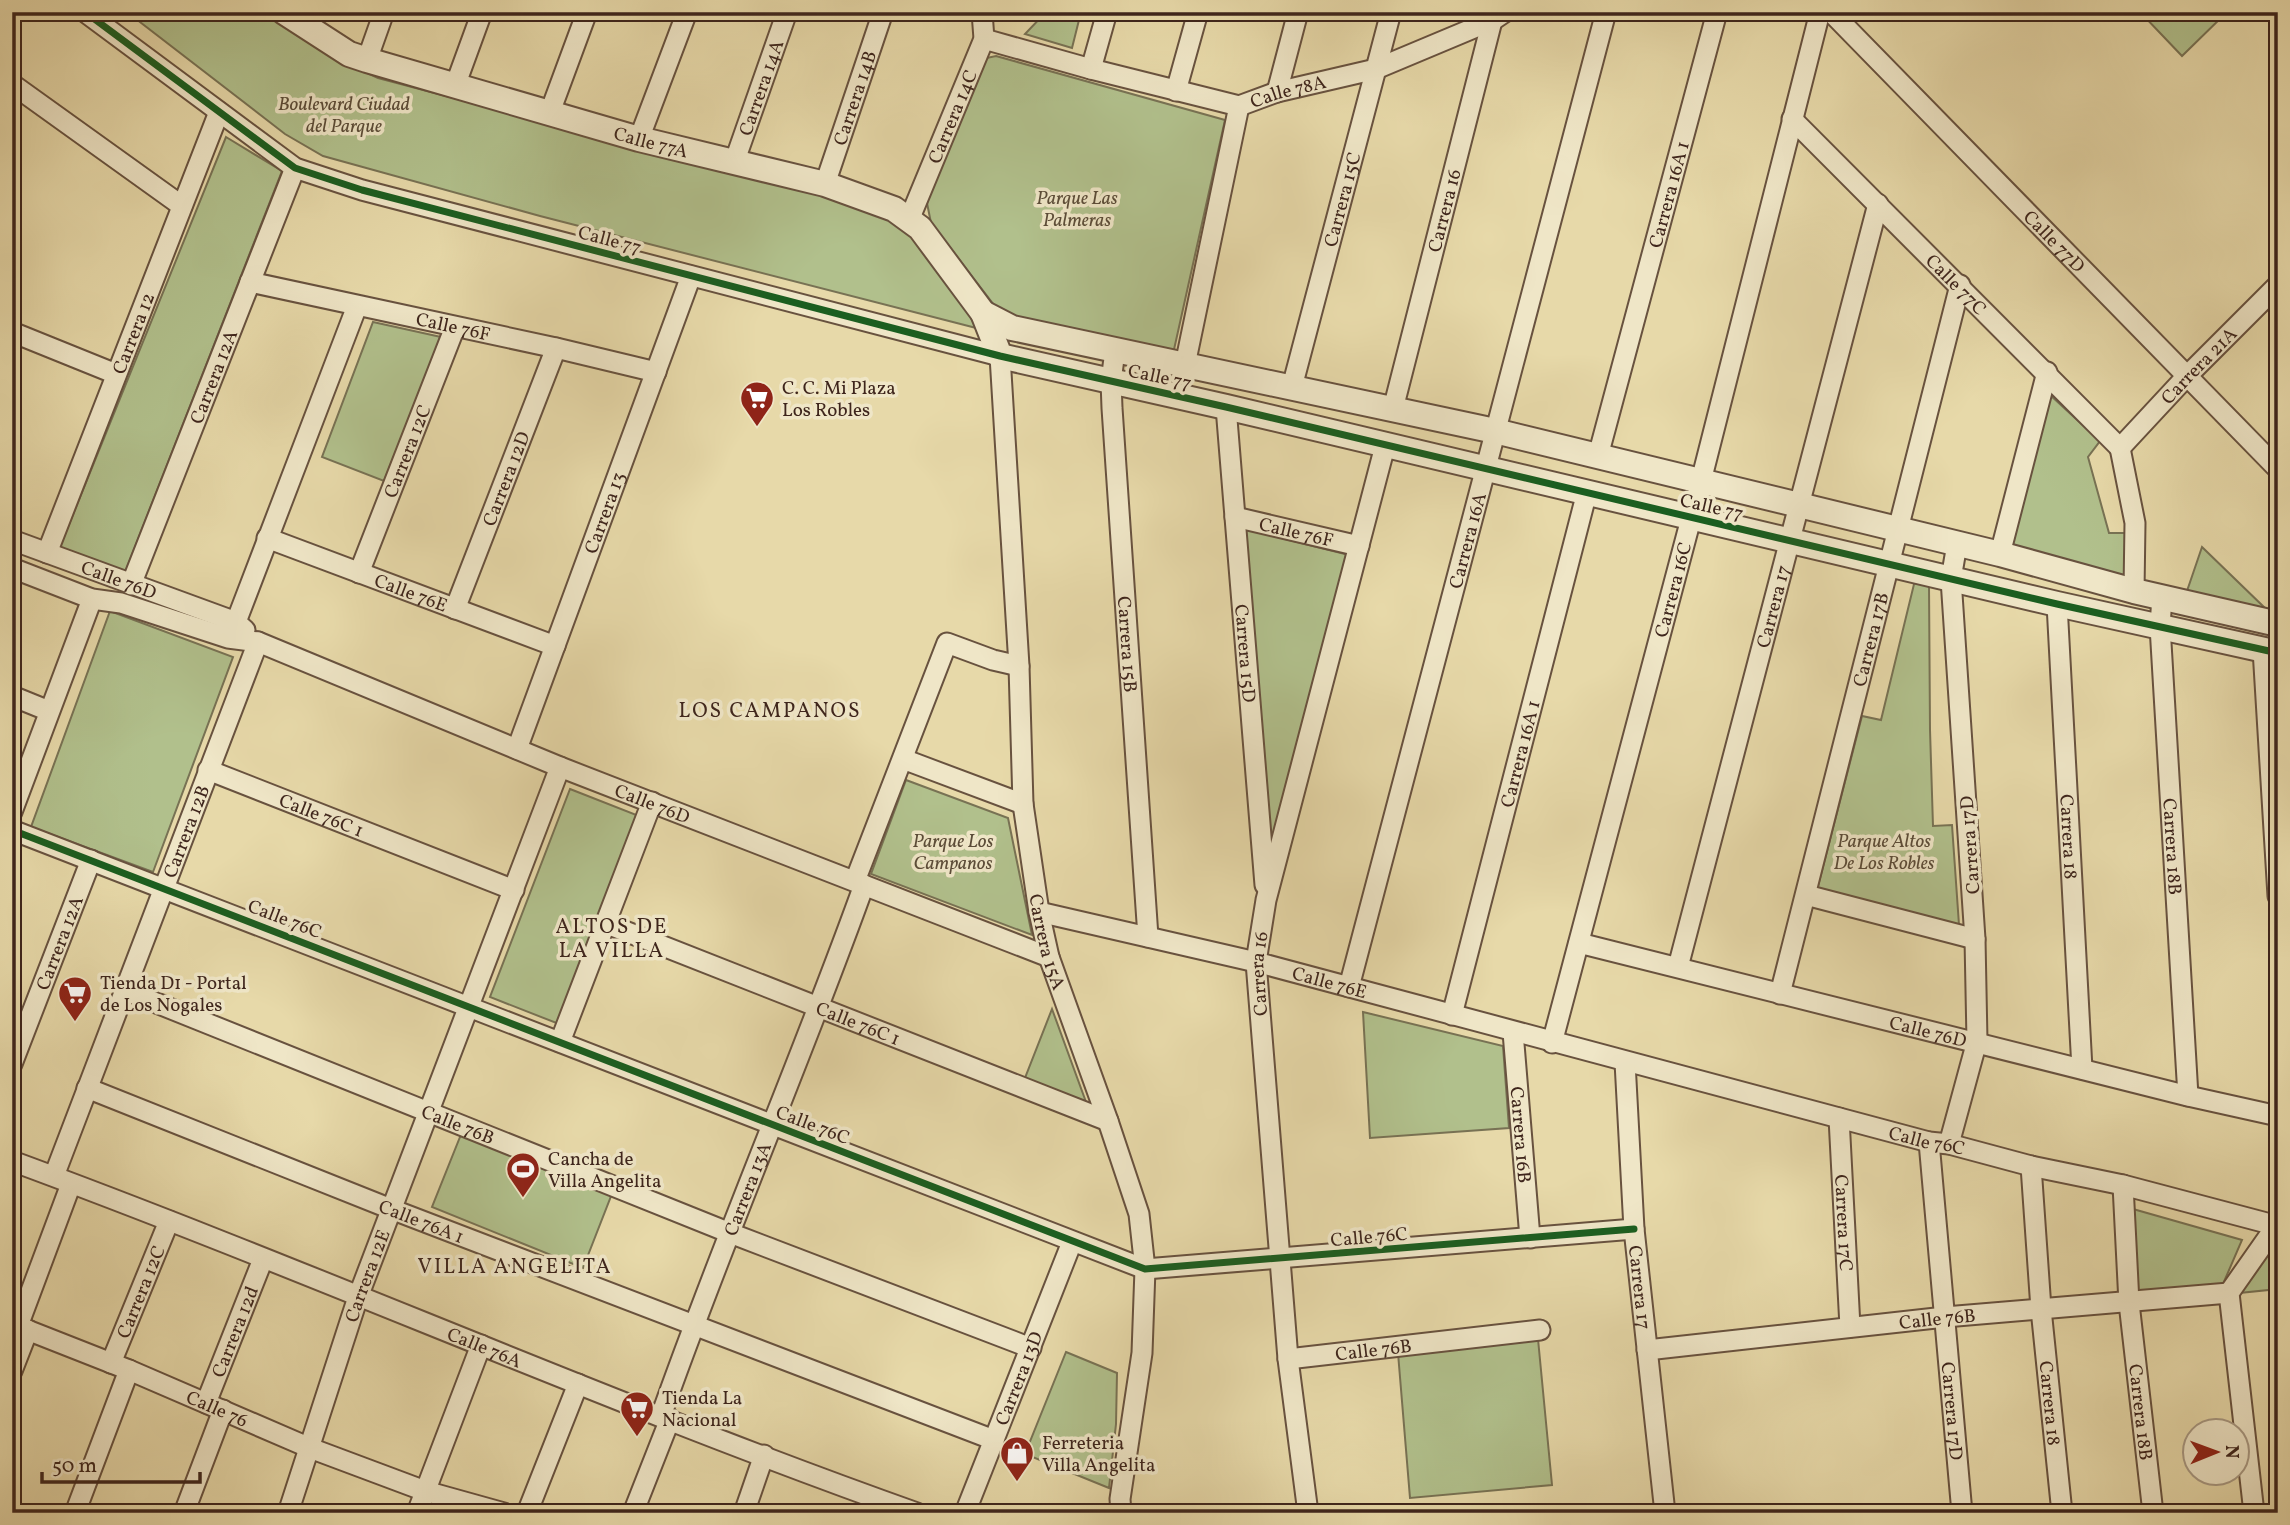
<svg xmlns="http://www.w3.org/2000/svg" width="2290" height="1525" font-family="Vollkorn,serif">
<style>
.green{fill:#b1c08c;stroke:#787254;stroke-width:2}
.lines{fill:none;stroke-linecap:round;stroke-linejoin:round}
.minor-casing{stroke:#68523f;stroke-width:23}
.tertiary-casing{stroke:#68523f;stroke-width:28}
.minor{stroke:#efe6c7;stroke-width:19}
.tertiary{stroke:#efe6c7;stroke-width:24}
.cycleway-casing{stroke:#efe6c7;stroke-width:11}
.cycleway{stroke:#1b5e20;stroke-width:7}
.labels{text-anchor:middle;stroke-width:7;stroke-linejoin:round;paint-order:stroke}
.street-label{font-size:19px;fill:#3e251c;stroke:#efe6c7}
.park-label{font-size:19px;font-style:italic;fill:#5b4c38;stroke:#efe6c7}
.poi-label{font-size:19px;fill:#3e251c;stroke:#efe6c7;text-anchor:start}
.neighbourhood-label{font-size:21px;letter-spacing:2px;fill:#3e251c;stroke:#efe6c7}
</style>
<rect width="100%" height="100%" fill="#e7d9a9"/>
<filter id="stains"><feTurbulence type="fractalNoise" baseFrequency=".00286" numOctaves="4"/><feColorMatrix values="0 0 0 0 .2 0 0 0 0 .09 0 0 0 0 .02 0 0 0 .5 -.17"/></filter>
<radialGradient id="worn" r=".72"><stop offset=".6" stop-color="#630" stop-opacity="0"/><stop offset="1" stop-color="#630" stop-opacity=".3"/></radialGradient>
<!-- green -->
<g class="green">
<polygon points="127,12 271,12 341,61 378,78 873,209 908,233 984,330 540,216 323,156 285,134"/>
<polygon points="1046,12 1081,12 1072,48 1025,34"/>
<polygon points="2140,12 2227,12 2182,56"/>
<polygon points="996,56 1225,120 1173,354 1001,314 931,223 927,203 977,60"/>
<polygon points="226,137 282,171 124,575 59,549"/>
<polygon points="373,322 441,337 384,481 322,457"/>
<polygon points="2049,394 2100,441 2088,457 2109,533 2126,533 2124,578 2010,548"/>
<polygon points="1241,528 1349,555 1270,855"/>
<polygon points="2202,547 2268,611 2187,591"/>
<polygon points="1915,580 1929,585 1930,730 1933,826 1952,825 1959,925 1817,890 1862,716 1881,720"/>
<polygon points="110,611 233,657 153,872 31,827"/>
<polygon points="906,780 1008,818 1032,935 871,874"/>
<polygon points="570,789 639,816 559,1024 490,997"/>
<polygon points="1052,1009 1086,1102 1025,1078"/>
<polygon points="1363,1012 1503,1046 1509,1128 1370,1138"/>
<polygon points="462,1132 613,1191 583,1268 432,1207"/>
<polygon points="2133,1209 2242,1240 2223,1284 2137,1294"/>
<polygon points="2267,1246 2278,1249 2278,1289 2239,1293"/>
<polygon points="1538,1339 1552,1485 1410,1498 1398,1353"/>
<polygon points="1066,1352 1117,1373 1116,1424 1109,1488 1025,1454"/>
</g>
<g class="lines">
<!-- minor casing -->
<g class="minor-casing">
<g id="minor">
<path id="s1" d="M85 12 295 168 362 190 1000 356 1019 666 1023 804 1039 912 1049 957 1108 1121 1139 1214 1145 1269 1142 1353 1120 1499 1121 1513"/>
<path id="s2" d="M1831 12 2278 469"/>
<polyline points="2277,12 2278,13"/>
<path id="s3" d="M984 39 1091 69 1239 106 1277 92 1376 69 1493 20 1505 12"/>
<polyline points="367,60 384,12"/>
<polyline points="1091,69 1107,12"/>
<polyline points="12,84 182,206"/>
<polyline points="455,86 482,12"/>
<polyline points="1176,91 1198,12"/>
<polyline points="1277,92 1298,12"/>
<polyline points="550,112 587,12"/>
<path id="s4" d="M1792 119 2120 448"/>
<polyline points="639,139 687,12"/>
<path id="s5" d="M734 163 787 12"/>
<path id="s6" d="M825 184 883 12"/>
<path id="s7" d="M909 220 984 39 982 12"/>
<path id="s8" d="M250 282 556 348 656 372"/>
<polyline points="12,332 116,374"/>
<path id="s9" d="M1115 351 1111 381 1112 408 1148 937"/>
<polyline points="1185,365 1239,106"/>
<path id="s10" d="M1292 387 1391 12"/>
<path id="s11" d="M1226 407 1265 885"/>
<path id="s12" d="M1393 409 1494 13"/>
<path id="s13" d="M2120 448 2186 377 2278 285"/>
<polyline points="2120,448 2135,523 2134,591"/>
<path id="s14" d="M1598 456 1717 12"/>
<path id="s15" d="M1235 517 1359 546"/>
<path id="s16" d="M267 538 555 646"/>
<path id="s17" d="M12 540 236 622 245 630"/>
<path id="s18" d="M47 553 219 112"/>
<polyline points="2000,554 2047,372"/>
<path id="s19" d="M12 568 92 599 121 603 228 638 258 642 560 767 1049 957"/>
<path id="s20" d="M359 573 455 327"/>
<path id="s21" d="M131 585 295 168"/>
<path id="s22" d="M2162 597 2160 626 2188 1096"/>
<path id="s23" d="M2057 604 2082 1069"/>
<path id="s24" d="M455 609 556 348"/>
<polyline points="236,622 357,306"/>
<polyline points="2263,649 2278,896"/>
<polyline points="12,696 49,711"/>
<path id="s25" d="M517 749 691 276"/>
<polyline points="903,759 1023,804"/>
<path id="s26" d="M208 770 514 890"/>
<polyline points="12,812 92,599"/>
<polyline points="12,830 1145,1269 1634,1229"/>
<polyline points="855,881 947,643 993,660 1019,666"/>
<polyline points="1806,895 1975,939"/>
<path id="s27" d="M1039 912 1256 962 1929 1142 1949 1144 2031 1166 2123 1185 2278 1226"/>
<path id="s28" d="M607 924 1108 1121"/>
<path id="s29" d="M1579 943 2188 1096 2278 1116"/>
<path id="s30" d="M1678 967 1878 204"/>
<path id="s31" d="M1349 987 1606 12"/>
<path id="s32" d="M124 990 730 1233 1031 1348"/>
<path id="s33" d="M1780 994 1960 285"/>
<path id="s34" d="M1452 1015 1587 492"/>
<path id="s35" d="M1513 1032 1530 1238"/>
<polyline points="560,1042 652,802"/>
<path id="s36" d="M1552 1043 1701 481 1820 12"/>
<path id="s37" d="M1625 1062 1634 1229 1665 1513"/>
<path id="s38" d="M12 1064 91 860"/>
<path id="s39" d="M87 1088 391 1209 994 1440"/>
<path id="s40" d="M1839 1118 1850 1327"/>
<path id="s41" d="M1929 1142 1962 1513"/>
<polyline points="1949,1144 1977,1041 1975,939 1951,579 1957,544"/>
<path id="s42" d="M12 1161C316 1273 612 1405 917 1513"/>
<path id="s43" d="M2031 1166 2041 1309 2062 1513"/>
<path id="s44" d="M54 1176 258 642"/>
<path id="s45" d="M2123 1185 2129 1303 2153 1513"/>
<path id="s46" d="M12 1324 129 1370 310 1448 425 1491 504 1513"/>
<polyline points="18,1326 71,1184"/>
<path id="s47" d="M1647 1350 1945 1317 2229 1293"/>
<path id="s48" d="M1288 1359 1540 1330"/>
<path id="s49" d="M111 1363 169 1221"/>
<polyline points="12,1371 28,1330"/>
<path id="s50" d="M206 1403 263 1259"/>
<path id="s51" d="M661 1416C724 1237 800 1063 864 885"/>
<polyline points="75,1513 129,1370"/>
<polyline points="184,1513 223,1410"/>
<path id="s52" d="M288 1513 358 1297 560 767"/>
<polyline points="417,1513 481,1345"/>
<polyline points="527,1513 578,1384"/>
<polyline points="633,1513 670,1419"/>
<polyline points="744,1513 764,1455"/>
<path id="s53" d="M965 1513 1072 1242"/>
<path id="s54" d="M1308 1513 1288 1359 1256 962 1266 900 1385 446"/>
<polyline points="2254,1513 2229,1293 2276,1226"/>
</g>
</g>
<!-- tertiary casing -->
<g class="tertiary-casing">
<g id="tertiary">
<path id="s55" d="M284 12 349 54 367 60 639 139 825 184 894 209 920 228 983 313 1000 356 1226 407 2057 604 2278 653"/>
<polyline points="983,313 1012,328 1495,431 2000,554 2134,591 2278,624"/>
</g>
</g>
<!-- minor -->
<use href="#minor" class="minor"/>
<!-- tertiary -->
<use href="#tertiary" class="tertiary"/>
<!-- cycleway casing -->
<g class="cycleway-casing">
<g id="cycleway">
<polyline points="85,12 295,168 362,190 1000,356 1226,407 2057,604 2278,653"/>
<polyline points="12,830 1145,1269 1634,1229"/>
</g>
</g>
<!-- cycleway -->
<use href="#cycleway" class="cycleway"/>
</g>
<!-- icons -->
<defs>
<g id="supermarket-pin" transform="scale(1.75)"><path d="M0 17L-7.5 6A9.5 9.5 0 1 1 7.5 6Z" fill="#8f2418" stroke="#efe6c7"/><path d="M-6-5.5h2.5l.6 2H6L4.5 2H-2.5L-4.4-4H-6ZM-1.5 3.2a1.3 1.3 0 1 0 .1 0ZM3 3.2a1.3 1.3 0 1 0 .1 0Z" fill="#fff"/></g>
<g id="stadium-pin" transform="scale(1.75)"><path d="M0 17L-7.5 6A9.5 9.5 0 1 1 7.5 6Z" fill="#8f2418" stroke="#efe6c7"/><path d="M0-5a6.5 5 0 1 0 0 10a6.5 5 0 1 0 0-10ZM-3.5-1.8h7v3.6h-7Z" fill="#fff"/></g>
<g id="shop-pin" transform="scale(1.75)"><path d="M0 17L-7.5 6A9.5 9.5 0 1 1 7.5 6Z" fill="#8f2418" stroke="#efe6c7"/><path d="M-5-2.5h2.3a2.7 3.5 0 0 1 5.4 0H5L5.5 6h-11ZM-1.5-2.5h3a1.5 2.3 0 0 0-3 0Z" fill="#fff"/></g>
</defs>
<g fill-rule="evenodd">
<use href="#supermarket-pin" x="757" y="398"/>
<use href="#supermarket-pin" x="75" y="993"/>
<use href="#stadium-pin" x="523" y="1169"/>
<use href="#supermarket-pin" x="637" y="1408"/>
<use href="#shop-pin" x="1017" y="1453"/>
</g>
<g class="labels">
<!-- street labels -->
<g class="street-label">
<text dy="7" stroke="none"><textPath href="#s5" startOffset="80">Carrera 14A</textPath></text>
<text dy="7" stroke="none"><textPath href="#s3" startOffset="315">Calle 78A</textPath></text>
<text dy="7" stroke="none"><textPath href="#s6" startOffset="91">Carrera 14B</textPath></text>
<text dy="7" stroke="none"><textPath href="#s7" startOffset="112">Carrera 14C</textPath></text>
<text dy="7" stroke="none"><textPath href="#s55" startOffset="392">Calle 77A</textPath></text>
<text dy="7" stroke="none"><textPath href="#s14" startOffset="271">Carrera 16A 1</textPath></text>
<text dy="7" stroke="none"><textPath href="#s10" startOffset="194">Carrera 15C</textPath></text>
<text dy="7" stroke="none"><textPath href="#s12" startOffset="205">Carrera 16</textPath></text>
<text transform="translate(610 239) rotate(15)" y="7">Calle 77</text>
<text dy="7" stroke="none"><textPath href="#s2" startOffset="320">Calle 77D</textPath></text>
<text dy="7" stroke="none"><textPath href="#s4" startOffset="233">Calle 77C</textPath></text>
<text dy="7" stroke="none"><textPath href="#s8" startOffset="208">Calle 76F</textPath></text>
<text dy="7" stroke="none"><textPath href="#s18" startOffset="236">Carrera 12</textPath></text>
<text dy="7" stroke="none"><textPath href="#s13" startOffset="114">Carrera 21A</textPath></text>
<text dy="7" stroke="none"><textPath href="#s21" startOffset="224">Carrera 12A</textPath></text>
<text transform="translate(1160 376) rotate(12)" y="7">Calle 77</text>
<text dy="7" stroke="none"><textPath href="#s20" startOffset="131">Carrera 12C</textPath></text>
<text dy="7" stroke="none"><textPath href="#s24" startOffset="140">Carrera 12D</textPath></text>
<text transform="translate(1712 506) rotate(13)" y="7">Calle 77</text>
<text dy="7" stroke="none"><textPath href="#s25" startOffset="252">Carrera 13</textPath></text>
<text dy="7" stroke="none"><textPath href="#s15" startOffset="63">Calle 76F</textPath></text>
<text dy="7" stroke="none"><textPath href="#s31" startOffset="462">Carrera 16A</textPath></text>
<text dy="7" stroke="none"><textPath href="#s17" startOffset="114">Calle 76D</textPath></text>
<text dy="7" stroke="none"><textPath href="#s36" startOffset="469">Carrera 16C</textPath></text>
<text dy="7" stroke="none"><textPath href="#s16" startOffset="154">Calle 76E</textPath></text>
<text dy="7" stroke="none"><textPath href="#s30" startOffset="373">Carrera 17</textPath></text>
<text dy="7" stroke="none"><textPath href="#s33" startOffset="366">Carrera 17B</textPath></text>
<text dy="7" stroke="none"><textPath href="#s9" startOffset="294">Carrera 15B</textPath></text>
<text dy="7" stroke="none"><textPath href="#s11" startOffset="247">Carrera 15D</textPath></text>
<text dy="7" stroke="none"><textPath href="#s34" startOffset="270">Carrera 16A 1</textPath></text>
<text dy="7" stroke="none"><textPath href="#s19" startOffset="684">Calle 76D</textPath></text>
<text dy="7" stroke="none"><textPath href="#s26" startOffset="122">Calle 76C 1</textPath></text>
<text dy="7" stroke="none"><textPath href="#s44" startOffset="369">Carrera 12B</textPath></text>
<text dy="7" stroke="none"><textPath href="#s23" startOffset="233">Carrera 18</textPath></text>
<text transform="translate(1969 845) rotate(-94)" y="7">Carrera 17D</text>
<text dy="7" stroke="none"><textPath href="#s22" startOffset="250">Carrera 18B</textPath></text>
<text transform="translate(285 918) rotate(21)" y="7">Calle 76C</text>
<text dy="7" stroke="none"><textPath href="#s1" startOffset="1580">Carrera 15A</textPath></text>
<text dy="7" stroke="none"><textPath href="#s38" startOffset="130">Carrera 12A</textPath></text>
<text dy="7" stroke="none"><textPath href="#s54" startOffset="542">Carrera 16</textPath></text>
<text dy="7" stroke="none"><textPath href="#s27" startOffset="299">Calle 76E</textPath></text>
<text dy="7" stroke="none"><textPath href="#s28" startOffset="270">Calle 76C 1</textPath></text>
<text dy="7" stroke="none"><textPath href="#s29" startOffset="360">Calle 76D</textPath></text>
<text transform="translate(813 1124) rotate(21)" y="7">Calle 76C</text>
<text dy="7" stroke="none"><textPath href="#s32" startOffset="360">Calle 76B</textPath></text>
<text dy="7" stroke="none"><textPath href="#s35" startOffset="103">Carrera 16B</textPath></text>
<text dy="7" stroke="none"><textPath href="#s27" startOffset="917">Calle 76C</textPath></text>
<text dy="7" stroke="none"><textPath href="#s51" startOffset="243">Carrera 13A</textPath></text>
<text dy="7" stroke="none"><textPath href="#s39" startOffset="360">Calle 76A 1</textPath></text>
<text dy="7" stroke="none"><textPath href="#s40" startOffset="105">Carrera 17C</textPath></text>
<text transform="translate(1369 1236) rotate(-5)" y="7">Calle 76C</text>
<text dy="7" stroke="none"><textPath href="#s52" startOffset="250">Carrera 12E</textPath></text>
<text dy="7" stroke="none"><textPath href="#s37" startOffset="226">Carrera 17</textPath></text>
<text dy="7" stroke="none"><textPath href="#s49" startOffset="77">Carrera 12C</textPath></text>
<text dy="7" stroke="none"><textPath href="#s47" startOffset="292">Calle 76B</textPath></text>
<text dy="7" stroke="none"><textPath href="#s50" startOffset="77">Carrera 12d</textPath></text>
<text dy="7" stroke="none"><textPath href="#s42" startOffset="508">Calle 76A</textPath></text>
<text dy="7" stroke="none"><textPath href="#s48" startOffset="86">Calle 76B</textPath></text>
<text dy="7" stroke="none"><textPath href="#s53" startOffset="145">Carrera 13D</textPath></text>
<text dy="7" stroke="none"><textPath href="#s43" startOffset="238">Carrera 18</textPath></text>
<text dy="7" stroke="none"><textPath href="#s46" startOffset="222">Calle 76</textPath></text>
<text dy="7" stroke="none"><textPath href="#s41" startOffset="270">Carrera 17D</textPath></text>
<text dy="7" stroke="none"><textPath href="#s45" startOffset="228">Carrera 18B</textPath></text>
</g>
<!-- park labels -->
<g class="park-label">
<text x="344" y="110">Boulevard Ciudad<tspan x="344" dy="22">del Parque</tspan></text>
<text x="1077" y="204">Parque Las<tspan x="1077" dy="22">Palmeras</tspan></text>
<text x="953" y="847">Parque Los<tspan x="953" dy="22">Campanos</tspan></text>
<text x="1884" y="847">Parque Altos<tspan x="1884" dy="22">De Los Robles</tspan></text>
</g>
<!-- poi labels -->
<g class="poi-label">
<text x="782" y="394">C. C. Mi Plaza<tspan x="782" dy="22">Los Robles</tspan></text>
<text x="100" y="989">Tienda D1 - Portal<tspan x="100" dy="22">de Los Nogales</tspan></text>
<text x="548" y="1165">Cancha de<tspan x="548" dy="22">Villa Angelita</tspan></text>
<text x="662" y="1404">Tienda La<tspan x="662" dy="22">Nacional</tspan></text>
<text x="1042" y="1449">Ferreteria<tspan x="1042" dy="22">Villa Angelita</tspan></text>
</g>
<!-- neighbourhood labels -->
<g class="neighbourhood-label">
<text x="770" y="717">LOS CAMPANOS</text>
<text x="612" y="933">ALTOS DE<tspan x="612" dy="24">LA VILLA</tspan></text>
<text x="515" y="1273">VILLA ANGELITA</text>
</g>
</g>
<!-- margin -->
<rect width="2290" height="1525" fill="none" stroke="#e7d9a9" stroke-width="42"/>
<rect x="14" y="14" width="2262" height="1497" fill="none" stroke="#3e251c" stroke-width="3.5"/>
<rect x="21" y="21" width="2248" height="1483" fill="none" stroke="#3e251c" stroke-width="2"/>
<!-- north arrow -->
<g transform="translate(2216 1452) rotate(89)"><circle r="33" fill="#efe6c7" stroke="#a89983" stroke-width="2"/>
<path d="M0-5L12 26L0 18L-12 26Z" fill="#8f2418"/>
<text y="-10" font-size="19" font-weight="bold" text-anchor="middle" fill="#3e251c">N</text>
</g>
<!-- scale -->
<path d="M42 1472v10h158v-10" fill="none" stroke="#3e251c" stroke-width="3.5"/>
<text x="52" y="1472" font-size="21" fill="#3e251c" stroke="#efe6c7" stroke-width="5" paint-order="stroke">50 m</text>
<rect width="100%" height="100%" filter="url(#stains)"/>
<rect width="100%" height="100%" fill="url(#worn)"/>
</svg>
